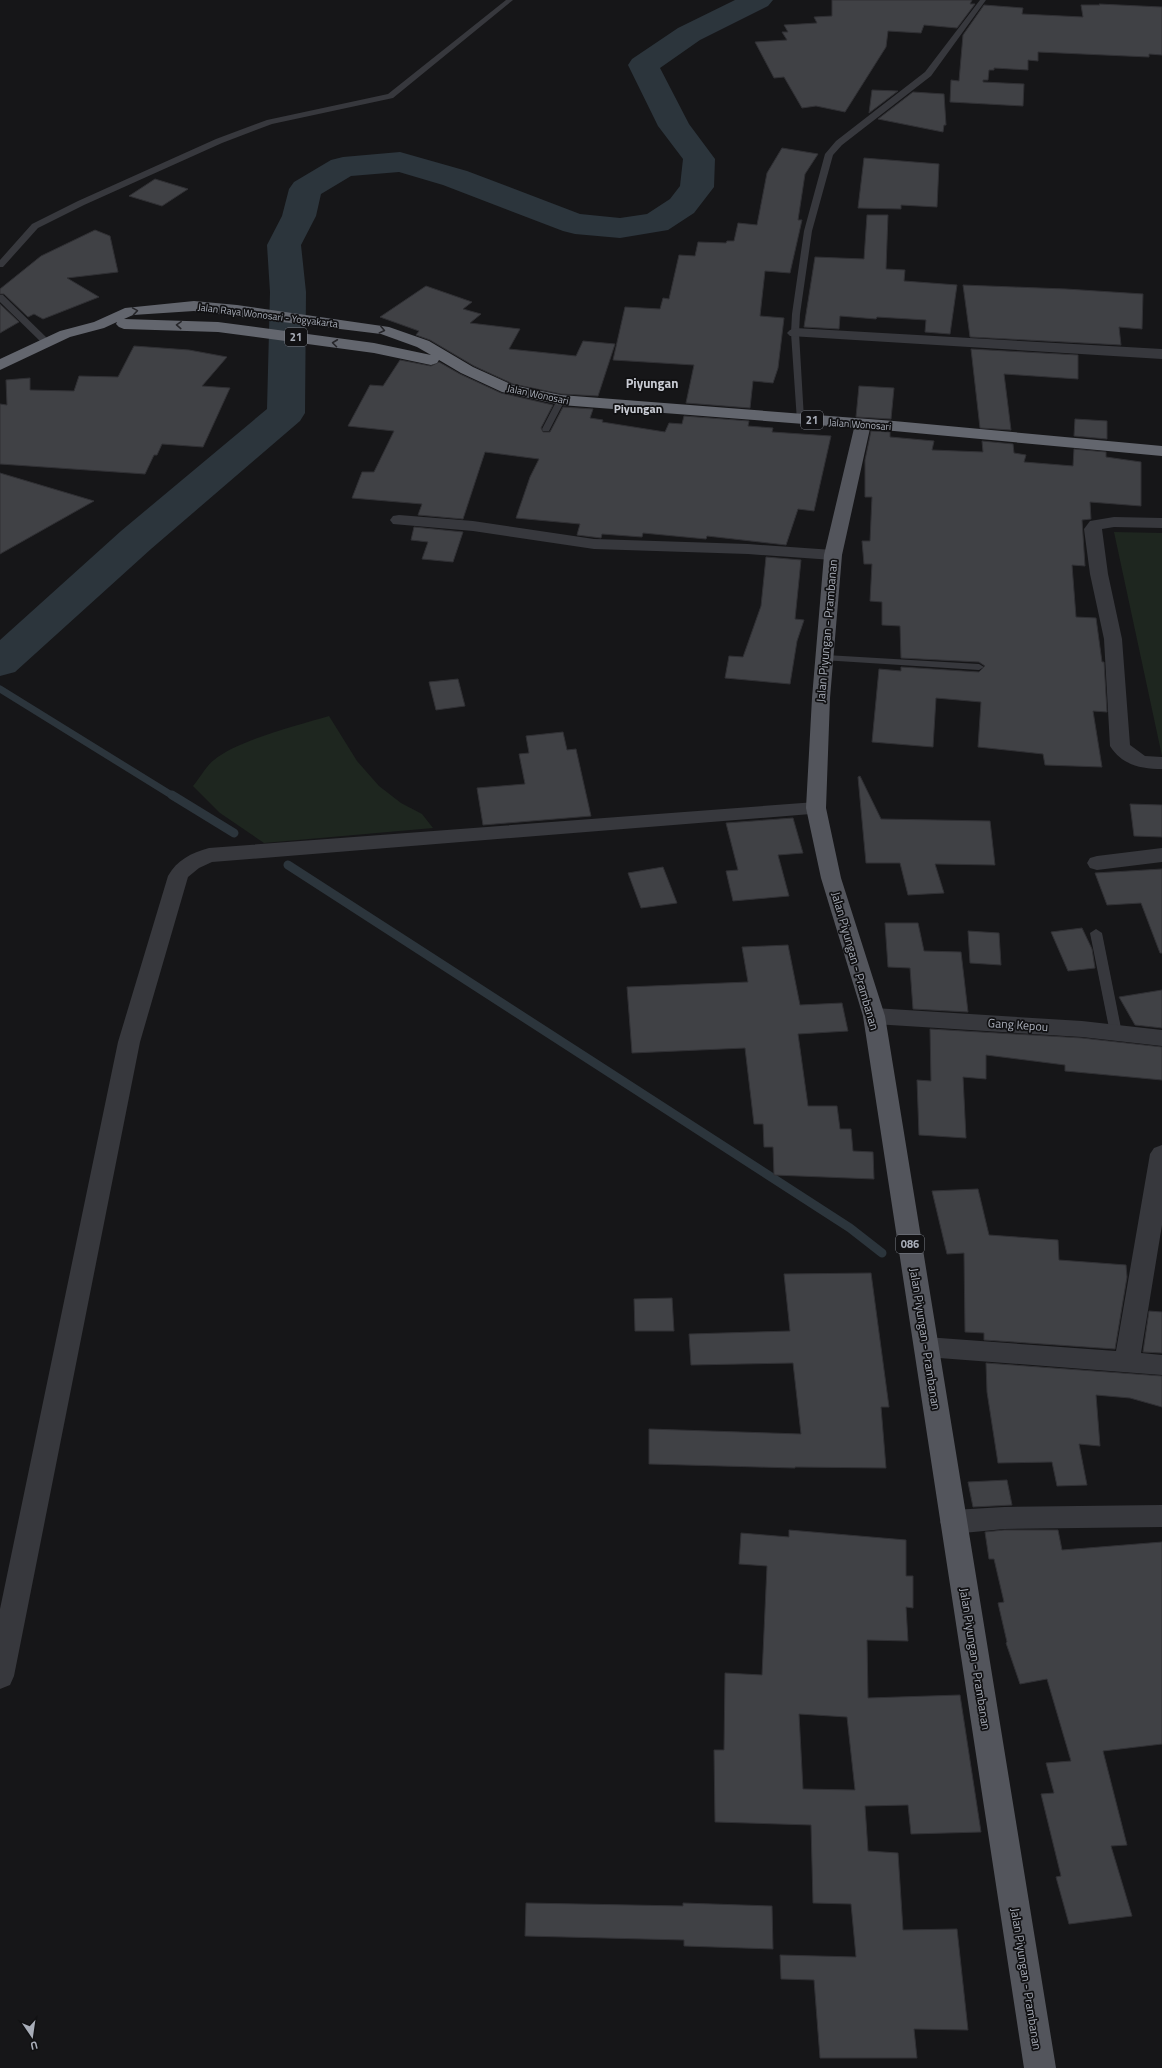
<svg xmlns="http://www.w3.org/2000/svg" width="1162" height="2068" font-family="'Titillium Web',sans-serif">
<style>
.green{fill:#1e261f}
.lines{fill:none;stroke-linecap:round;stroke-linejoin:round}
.stream-far1{stroke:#2c353c;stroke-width:7}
.stream{stroke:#2c353c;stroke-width:9}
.river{fill:#2c353c;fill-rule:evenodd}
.building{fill:#404145;stroke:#303034;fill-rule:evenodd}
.lane{fill:#37383d;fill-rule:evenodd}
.street{fill:#37383d;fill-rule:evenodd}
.primary{fill:#53555c;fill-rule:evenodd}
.highway{fill:#63666e;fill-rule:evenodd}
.oneway{stroke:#26262a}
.labels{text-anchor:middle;stroke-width:3.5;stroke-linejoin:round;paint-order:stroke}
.far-street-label{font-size:10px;fill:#a8adb8;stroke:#111113}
.shield{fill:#111113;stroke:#7b7e86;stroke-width:1}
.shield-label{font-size:11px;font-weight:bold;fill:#a8adb8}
.far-quarter-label{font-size:12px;font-weight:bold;fill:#c9ccd4;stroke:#111113}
.street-label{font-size:12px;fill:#a8adb8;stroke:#111113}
.far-district-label{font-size:13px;font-weight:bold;fill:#c9ccd4;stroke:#111113}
</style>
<rect width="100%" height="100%" fill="#161618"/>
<!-- green -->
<g class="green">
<polygon points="1114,532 1162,533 1162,756"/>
<path d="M329 716 357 761 379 786 401 803 422 814 433 828 264 843 220 813 193 786C200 778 206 766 214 760 238 740 299 725 329 716Z"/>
</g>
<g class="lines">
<!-- stream-far1 -->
<polyline class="stream-far1" points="0,689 173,796"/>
<!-- stream -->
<g class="stream">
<polyline points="172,795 234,833"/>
<polyline points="288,865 850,1228 882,1253"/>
</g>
<!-- river -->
<polygon class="river" points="735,0 773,0 768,6 700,40 660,68 689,124 715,159 714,187 694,213 668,230 620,238 575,234 563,231 443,185 399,172 351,176 321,194 316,216 301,245 306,292 305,413 300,421 151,549 15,672 0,676 0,640 121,531 267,409 270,292 267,245 282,216 289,189 294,182 331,160 343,157 400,152 467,171 580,214 620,218 647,214 670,199 680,186 683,159 658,126 628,65 632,59 678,28"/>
</g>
<!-- building -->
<g class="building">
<polygon points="832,0 972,0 970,4 975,4 957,28 924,25 921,33 888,31 886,47 845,112 816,106 802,108 784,77 774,78 755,42 787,40 782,32 788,32 784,25 817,23 814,17 832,16"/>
<polygon points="1099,4 1162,7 1162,55 1149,54 1149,57 1038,52 1038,61 1028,60 1028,70 994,68 994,70 989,70 988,80 983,80 983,82 1024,84 1023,106 950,102 951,80 959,81 963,35 984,5 1023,8 1022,14 1083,17 1081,5 1100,5"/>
<polygon points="872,90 898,91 869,113"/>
<polygon points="913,92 944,94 946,125 944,125 943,132 878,119"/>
<polygon points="782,148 818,154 805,174 798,220 802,220 790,273 765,271 760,316 784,318 778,368 773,383 753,381 750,408 686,403 694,365 613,360 625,307 660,309 663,298 669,299 679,255 695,256 698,242 726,243 727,241 734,241 738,223 757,225 767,173"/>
<polygon points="864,158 939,164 937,207 901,205 901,209 858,208"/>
<polygon points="155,179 188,189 162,206 129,196"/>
<polygon points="867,215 888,215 886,269 905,270 904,281 957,285 950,334 925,332 926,320 877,317 876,319 840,316 839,329 804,327 815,257 864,259"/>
<polygon points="95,230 110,236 118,272 67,278 99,297 43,319 34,314 28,317 4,294 0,294 0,289 41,256"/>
<polygon points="963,285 1066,289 1143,294 1142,329 1119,327 1121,345 970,337"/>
<polygon points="426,286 472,302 463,309 481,314 470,323 520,329 509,349 576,356 583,341 615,344 598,396 561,394 513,384 474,366 430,340 416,335 419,331 380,317"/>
<polygon points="0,304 19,322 0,333"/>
<polygon points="134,346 189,350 227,357 202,386 230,388 203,447 162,444 157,455 154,455 145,474 0,464 0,404 7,405 6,380 30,378 30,390 74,391 79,376 118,377"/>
<polygon points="971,349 1078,355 1078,379 1004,374 1011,430 980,428"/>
<polygon points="400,360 431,366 439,362 460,374 501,393 553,405 541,428 543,432 550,432 563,407 593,409 590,418 603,420 602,422 665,432 669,423 682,424 684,416 749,421 748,426 773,428 772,432 831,436 814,511 798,509 786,545 707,536 706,539 643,533 642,537 602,534 601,538 577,535 580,524 516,518 530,477 539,459 485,452 463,519 418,515 422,504 352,498 362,472 374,472 394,431 348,426 370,385 383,386"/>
<polygon points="859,386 894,388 891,419 856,417"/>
<polygon points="1075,419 1107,421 1107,439 1074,436"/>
<polygon points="871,431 890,432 890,437 934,441 932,450 983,452 982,441 1013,444 1014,453 1026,455 1024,462 1073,466 1074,449 1106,452 1106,457 1141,462 1141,506 1090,502 1091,519 1082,520 1085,566 1072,565 1076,617 1096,618 1102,662 1104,662 1107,712 1093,711 1102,767 1045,765 1043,754 978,747 981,702 936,698 933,747 872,742 879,669 901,671 901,667 979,672 985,666 979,662 901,658 900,626 882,625 882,602 870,601 872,564 864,564 862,541 870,541 872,497 865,497 865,460"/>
<polygon points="0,473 94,501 0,554"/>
<polygon points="414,527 463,532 453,562 422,559 428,542 411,540"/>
<polygon points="766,557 801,560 795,619 804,620 797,641 790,684 725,678 729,656 743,657 761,606"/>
<polygon points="458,679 465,706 436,710 429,682"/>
<polygon points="563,732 567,750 576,749 591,816 483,825 477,788 525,784 519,754 529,753 526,736"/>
<polygon points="860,776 881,819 990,821 995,865 935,864 944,893 908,895 900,863 866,863 858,777"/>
<polygon points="1130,804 1162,805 1162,837 1134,836"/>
<polygon points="793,818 803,853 778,855 789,896 733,901 726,871 738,870 726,823"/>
<polygon points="663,867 677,903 641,908 628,873"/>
<polygon points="1162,869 1162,953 1160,953 1141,903 1107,905 1095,873"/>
<polygon points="885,923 918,923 924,951 961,952 968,1012 913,1009 910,968 888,967"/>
<polygon points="1082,928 1092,949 1095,968 1068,971 1051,932"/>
<polygon points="968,931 999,933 1001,965 970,963"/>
<polygon points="788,945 800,1005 842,1003 848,1031 798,1034 808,1106 837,1106 840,1129 851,1129 853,1151 873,1152 874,1179 774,1175 773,1147 764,1147 763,1124 754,1124 745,1048 632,1053 627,987 748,982 742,947"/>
<polygon points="1162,990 1162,1028 1135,1025 1119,997"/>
<polygon points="930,1029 1082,1038 1162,1047 1162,1080 1065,1071 1065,1065 986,1055 986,1079 963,1077 966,1138 919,1135 917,1080 931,1081"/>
<polygon points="978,1189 989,1235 1058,1240 1059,1260 1126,1265 1127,1277 1115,1349 984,1340 984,1333 965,1332 964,1253 947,1254 932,1191"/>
<polygon points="871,1273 889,1407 881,1407 886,1468 795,1467 795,1468 649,1464 649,1429 801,1434 793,1363 691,1365 689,1334 790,1331 784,1274"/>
<polygon points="672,1298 674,1331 635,1331 634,1299"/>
<polygon points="1149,1311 1162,1312 1162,1353 1143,1352"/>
<polygon points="986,1363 1162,1376 1162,1407 1130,1398 1096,1395 1100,1446 1079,1444 1087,1485 1057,1486 1052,1462 998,1463 987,1392"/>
<polygon points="1007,1480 1012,1505 973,1507 968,1482"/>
<path d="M789 1530 906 1540V1576H913V1608L906 1607 908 1641 867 1640 868 1698 960 1695 981 1832 911 1834 908 1805 865 1806 868 1851 898 1853 903 1930 957 1929 968 2030 914 2029 917 2058H820L814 1980 781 1979 780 1955 856 1957 851 1904 813 1903 811 1825 715 1822 714 1750H724L725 1673 762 1675 767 1566 739 1564 741 1533 789 1537ZM799 1714 847 1717 855 1790 803 1789Z"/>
<polygon points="1004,1530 1058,1530 1062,1550 1162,1542 1162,1744 1103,1751 1127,1845 1111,1846 1132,1916 1069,1924 1056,1877 1061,1876 1041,1794 1054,1793 1046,1763 1071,1761 1047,1679 1020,1684 1006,1643 1007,1642 998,1603 1004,1602 994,1559 989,1559 985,1532"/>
<polygon points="526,1903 683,1906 683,1903 772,1906 773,1949 684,1946 684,1940 525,1936"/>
</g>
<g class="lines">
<!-- lane -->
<g class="lane">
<polygon points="506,0 513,0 393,98 272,124 222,143 84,205 38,228 3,267 0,267 0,260 32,224 78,201 216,139 267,120 388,94"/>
<polygon points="980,0 986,0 931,76 842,145 833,155 812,231 800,314 799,333 804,419 803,421 797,421 791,333 792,314 804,231 825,154 836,141 925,72"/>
<polygon points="0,295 3,295 49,340 49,344 43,344 0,302"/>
<polygon points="561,397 565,400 550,429 549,431 543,431 542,429 557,400"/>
<polygon points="826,655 979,664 984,667 979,670 822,660 821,658"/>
<polygon points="1096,929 1102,933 1122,1033 1120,1036 1112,1036 1110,1033 1090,933"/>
</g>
<!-- street -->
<g class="street">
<polygon points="795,328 1162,349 1162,359 790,336 787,333 790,330"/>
<polygon points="399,515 473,521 594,539 748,544 833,550 839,551 842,555 839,559 833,560 748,554 594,549 473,531 393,524 390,520 393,516"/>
<path d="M1114 517 1162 518V528L1114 527 1102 529 1108 574 1122 639 1130 745 1145 756 1162 757V769C1141 769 1122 765 1110 746L1104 639 1090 574 1084 529 1090 521Z"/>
<path d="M816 802 823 803 826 808 823 813 212 862 199 868 188 877 140 1042 14 1676 10 1685 0 1689V1609L118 1042 168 876C177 860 191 853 209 848Z"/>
<polygon points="1162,848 1162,862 1097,870 1090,868 1087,863 1090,858 1097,856"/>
<polygon points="874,1008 1082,1021 1162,1030 1162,1046 1082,1037 874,1024 866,1022 863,1016 866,1010"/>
<polygon points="1162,1145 1162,1225 1141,1353 1162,1355 1162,1375 926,1357 917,1354 914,1347 917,1340 926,1337 1116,1351 1150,1154 1154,1148"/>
<polygon points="1162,1505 1162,1527 1004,1529 953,1534 944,1530 940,1522 944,1514 953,1510 1004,1507"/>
</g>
<!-- primary -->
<polygon class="primary" points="863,419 869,421 871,424 842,555 830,698 826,808 841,878 885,1016 1056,2068 1024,2068 863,1016 821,878 806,808 812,698 824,555 855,424 857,421"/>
<!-- highway -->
<path class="highway" d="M194 301 237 305 389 327 429 341 473 367 513 385 561 395 894 421 1162 446V456L894 431 561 405 502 392 461 373 439 360 437 363 431 365 374 353 218 332 124 329 119 327 116 324 117 322 104 328 70 337 0 370V359L60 331 94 322 125 308ZM194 311 381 334 417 347 431 355 374 343 218 322 124 319 133 315Z"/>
</g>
<!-- one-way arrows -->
<defs><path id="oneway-chevron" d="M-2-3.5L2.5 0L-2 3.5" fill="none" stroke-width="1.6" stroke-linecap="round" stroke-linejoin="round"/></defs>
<g class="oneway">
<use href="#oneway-chevron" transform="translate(135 311) rotate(-9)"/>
<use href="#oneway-chevron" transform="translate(179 325) rotate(-177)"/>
<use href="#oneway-chevron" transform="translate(382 330) rotate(13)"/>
<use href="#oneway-chevron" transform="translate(335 343) rotate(-173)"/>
</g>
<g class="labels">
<!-- far-street labels -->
<g class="far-street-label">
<text transform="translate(268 315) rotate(7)" y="4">Jalan Raya Wonosari - Yogyakarta</text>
<text transform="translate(538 394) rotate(12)" y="4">Jalan Wonosari</text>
<text transform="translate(860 424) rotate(4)" y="4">Jalan Wonosari</text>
</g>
<!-- shield labels -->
<g class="shield">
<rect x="285" y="328" width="22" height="18" rx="3"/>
<rect x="801" y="411" width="22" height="18" rx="3"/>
<rect x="896" y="1235" width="28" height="18" rx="3"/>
</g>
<g class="shield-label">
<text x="296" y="341">21</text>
<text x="812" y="424">21</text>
<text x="910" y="1248">086</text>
</g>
<!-- far-quarter labels -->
<g class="far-quarter-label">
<text x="638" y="413">Piyungan</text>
</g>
<!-- street labels -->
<g class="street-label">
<text transform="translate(827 631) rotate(-85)" y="4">Jalan Piyungan - Prambanan</text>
<text transform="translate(855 961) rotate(74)" y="4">Jalan Piyungan - Prambanan</text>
<text transform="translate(1018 1025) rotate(4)" y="4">Gang Kepou</text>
<text transform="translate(925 1339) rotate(81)" y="4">Jalan Piyungan - Prambanan</text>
<text transform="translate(975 1659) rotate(81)" y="4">Jalan Piyungan - Prambanan</text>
<text transform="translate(1026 1979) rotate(81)" y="4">Jalan Piyungan - Prambanan</text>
</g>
<!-- far-district labels -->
<g class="far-district-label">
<text x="652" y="388">Piyungan</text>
</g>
</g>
<!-- north arrow -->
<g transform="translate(32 2036) rotate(167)" stroke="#111113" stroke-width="3" paint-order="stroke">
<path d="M0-3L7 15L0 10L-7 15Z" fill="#a8adb8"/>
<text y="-6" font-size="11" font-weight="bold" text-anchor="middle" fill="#a8adb8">U</text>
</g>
</svg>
